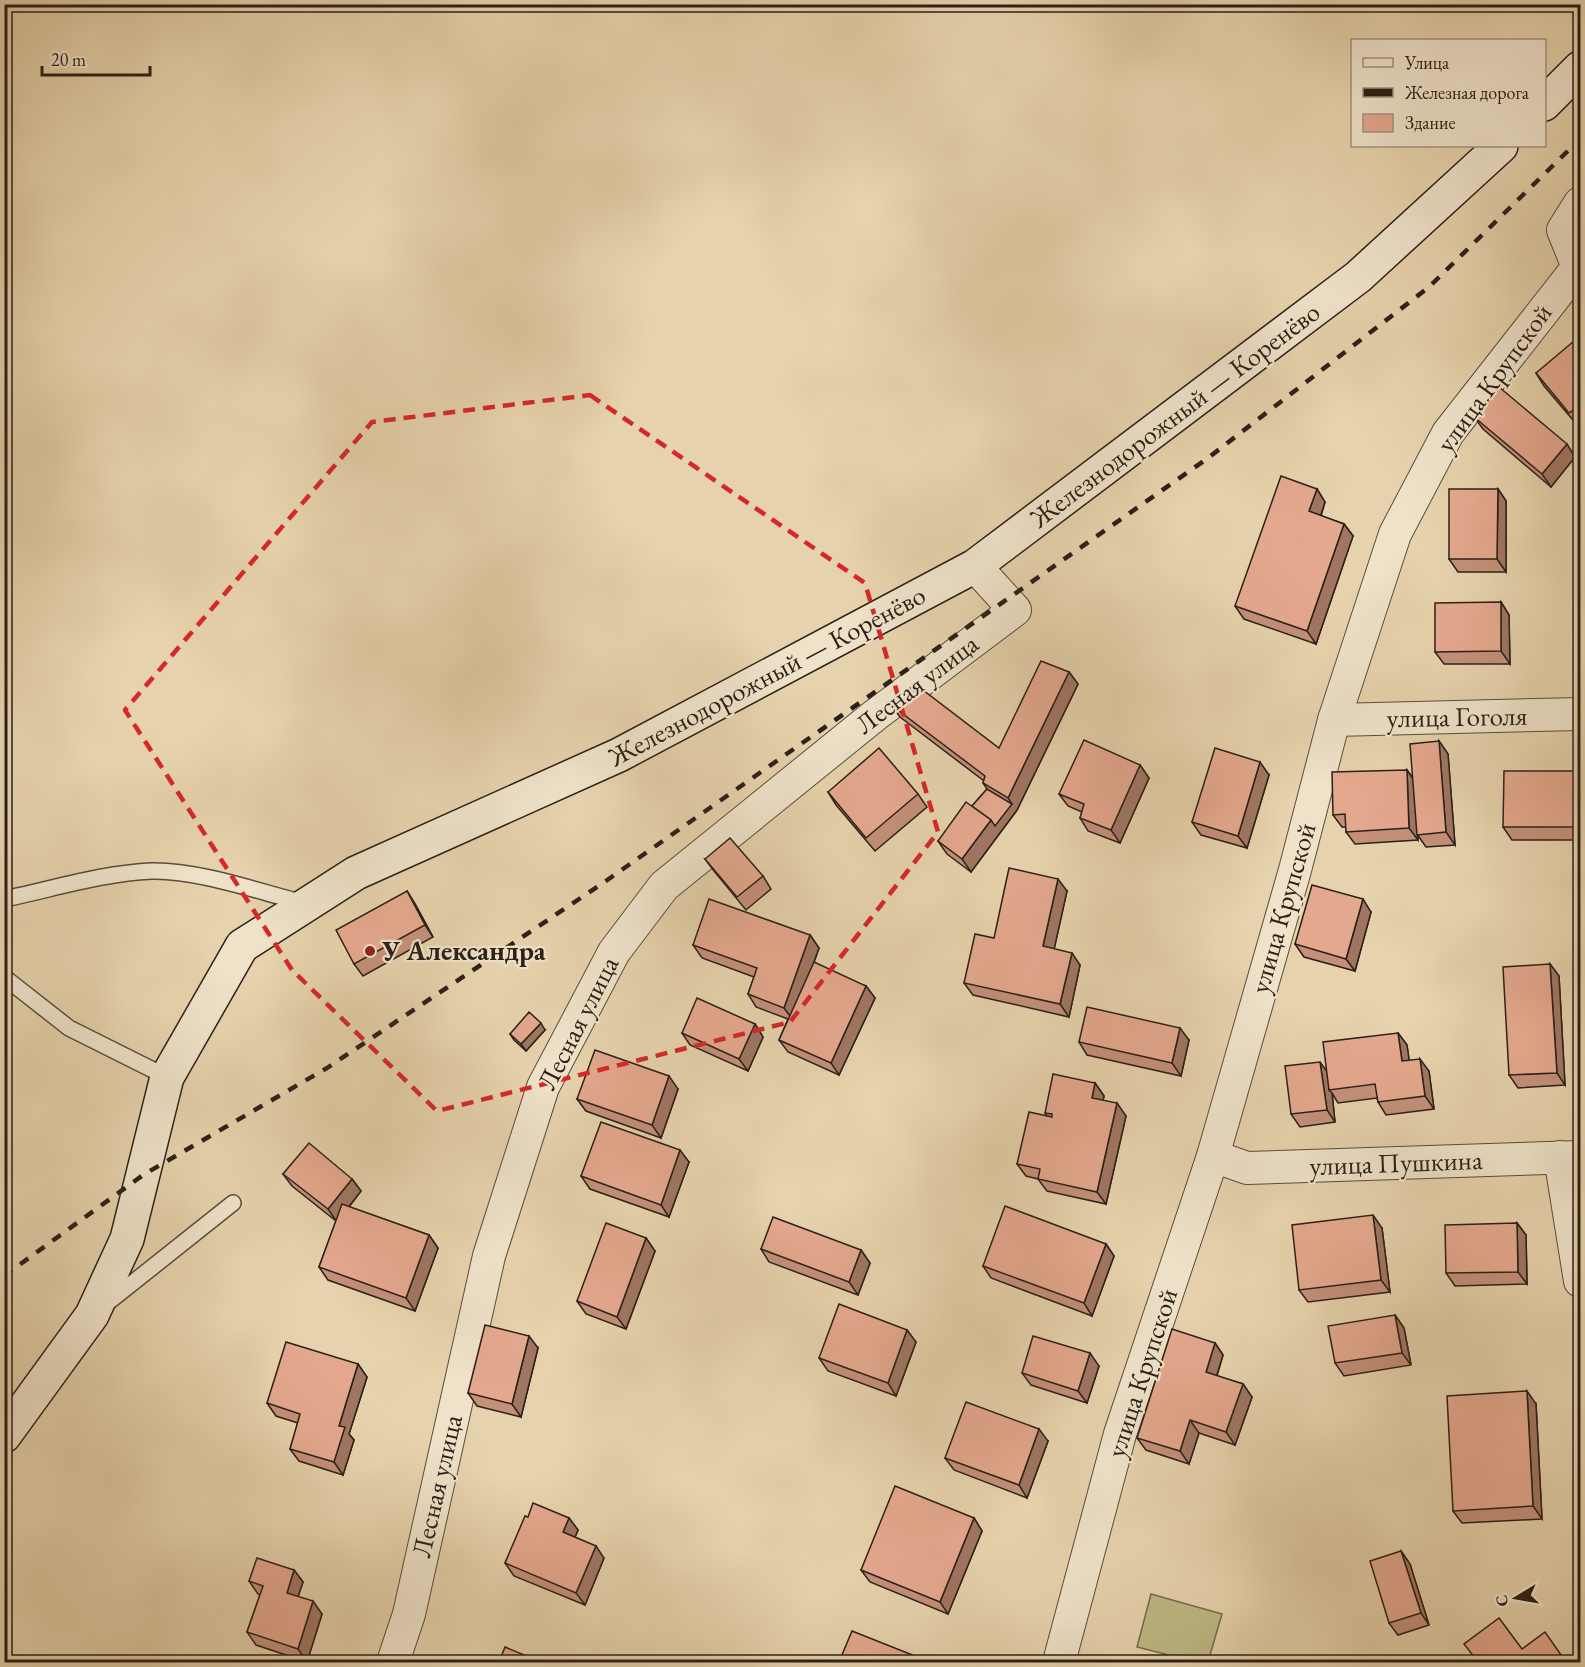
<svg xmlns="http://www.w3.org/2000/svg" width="1585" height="1667" font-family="'EB Garamond',serif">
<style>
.green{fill:#bdb984;stroke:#746c4e;stroke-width:1.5}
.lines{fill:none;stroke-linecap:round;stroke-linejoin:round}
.lane-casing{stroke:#5a4c3d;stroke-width:18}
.street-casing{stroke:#5a4c3d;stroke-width:34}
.secondary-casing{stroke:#2b2018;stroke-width:36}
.lane{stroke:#efe2c9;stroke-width:15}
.street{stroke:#efe2c9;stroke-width:32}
.secondary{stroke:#efe2c9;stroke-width:33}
.rail{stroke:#2b2018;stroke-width:4.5;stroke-dasharray:10 10;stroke-linecap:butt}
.wall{fill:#c4907a;stroke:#2b2018;stroke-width:1.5}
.shaded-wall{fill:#a07663;stroke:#2b2018;stroke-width:1.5}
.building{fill:#e4a88e;stroke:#2b2018;stroke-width:1.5}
.marked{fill:none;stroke:#d62828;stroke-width:4.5;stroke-dasharray:12 8;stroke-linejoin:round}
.poi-dot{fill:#8f2418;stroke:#efe2c9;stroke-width:2}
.labels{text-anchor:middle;stroke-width:4.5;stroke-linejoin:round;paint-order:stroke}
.street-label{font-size:27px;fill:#2b2018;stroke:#efe2c9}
.poi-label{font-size:27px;font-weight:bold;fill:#2b2018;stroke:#efe2c9;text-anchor:start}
</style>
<rect width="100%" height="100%" fill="#e6d2ac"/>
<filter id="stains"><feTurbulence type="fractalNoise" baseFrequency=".00333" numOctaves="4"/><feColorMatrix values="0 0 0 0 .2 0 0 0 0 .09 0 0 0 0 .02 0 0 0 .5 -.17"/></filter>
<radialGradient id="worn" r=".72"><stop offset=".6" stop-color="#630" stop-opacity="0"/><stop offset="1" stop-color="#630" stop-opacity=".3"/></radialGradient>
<!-- green -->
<polygon class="green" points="1151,1594 1222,1614 1208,1662 1196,1662 1137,1647"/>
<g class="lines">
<!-- lane casing -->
<g class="lane-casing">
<g id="lane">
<path d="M4 899C53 889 103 873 152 871 198 870 260 892 304 903"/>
<polyline points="4,977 69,1028 167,1077"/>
<polyline points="106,1304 233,1203"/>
</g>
</g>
<!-- street casing -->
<g class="street-casing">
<g id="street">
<polyline points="1334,720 1580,714"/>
<polyline points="1213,1156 1247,1168 1580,1157"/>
<polyline points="1560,1157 1580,1281"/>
<polyline points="393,1662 409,1614 489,1256 543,1087 614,952 664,886 874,716 1015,610 975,566"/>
<polyline points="1059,1662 1120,1434 1213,1156 1295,870 1334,720 1395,534 1448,433 1578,267 1563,230 1580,203"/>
</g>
</g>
<!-- secondary casing -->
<g class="secondary-casing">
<g id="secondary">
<polyline points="1544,104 1580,68"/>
<polyline points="4,1436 92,1315 127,1239 167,1077 242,946 356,873 619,755 975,566 1358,277 1501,146"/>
</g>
</g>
<!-- lane -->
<use href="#lane" class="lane"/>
<!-- street -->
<use href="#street" class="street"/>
<!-- secondary -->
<use href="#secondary" class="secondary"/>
<!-- rail -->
<polyline class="rail" points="4,1276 143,1175 327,1068 603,883 1208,458 1429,287 1580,139"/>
</g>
<!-- wall -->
<g class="wall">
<polygon points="1581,349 1581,424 1578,426 1544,386 1536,373"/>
<polygon points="1474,417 1575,457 1551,487 1483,429"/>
<polygon points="1317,489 1325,502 1321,516 1344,524 1353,536 1316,644 1244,619 1235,606"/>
<polygon points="1498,489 1506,501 1506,572 1458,572 1449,559"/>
<polygon points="1501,602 1509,615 1510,664 1444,664 1435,652"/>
<polygon points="1069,672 1078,684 1017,810 971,872 947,854 938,841 972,806 987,789 983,783 984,781 900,717 891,705 999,748"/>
<polygon points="1439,741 1448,754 1455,845 1426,847 1417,834 1418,840 1355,844 1346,832 1346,827 1342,827 1333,815 1407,770 1413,778"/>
<polygon points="1140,765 1149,778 1120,843 1088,831 1080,818 1082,812 1068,806 1059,794"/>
<polygon points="1581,771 1581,840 1512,840 1503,827"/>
<polygon points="1269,775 1247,848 1201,835 1192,822"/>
<polygon points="828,792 918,794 927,807 875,851 836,805"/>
<polygon points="705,859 763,876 771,889 746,910 714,871"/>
<polygon points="407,891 415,904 433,937 363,976 354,964"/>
<polygon points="1067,891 1054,949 1080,965 1069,1017 973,995 964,983 994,938"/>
<polygon points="1371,912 1355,971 1304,957 1295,944"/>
<polygon points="810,935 819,948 812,968 866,986 875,998 839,1075 788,1052 779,1040 788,1019 756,1007 748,994 754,977 702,958 693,945"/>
<polygon points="1550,964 1559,976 1565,1085 1518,1088 1509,1075"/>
<polygon points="755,1024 763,1037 748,1071 690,1045 682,1033"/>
<polygon points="545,1030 526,1051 514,1040 510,1034"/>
<polygon points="1398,1033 1407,1045 1409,1060 1429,1071 1434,1109 1386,1115 1378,1102 1377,1098 1338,1103 1332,1093 1335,1122 1300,1127 1291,1114 1327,1071"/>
<polygon points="1189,1040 1181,1076 1087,1055 1079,1042"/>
<polygon points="1095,1083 1104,1096 1103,1100 1126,1116 1106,1204 1047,1191 1038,1179 1026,1176 1017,1164 1047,1116 1045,1113"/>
<polygon points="678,1089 661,1138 586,1111 577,1099"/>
<polygon points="689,1162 669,1217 590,1189 581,1176"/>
<polygon points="283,1174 352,1179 361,1191 349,1207 429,1235 438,1248 415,1311 328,1280 319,1267 336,1221 292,1186"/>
<polygon points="1517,1223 1526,1235 1527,1284 1455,1286 1446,1273"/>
<polygon points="1382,1228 1390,1292 1308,1302 1299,1290"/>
<polygon points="646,1238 655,1251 626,1329 586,1314 577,1301"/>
<polygon points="1106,1244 1114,1256 1092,1316 991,1278 983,1266"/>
<polygon points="761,1249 861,1250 870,1263 858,1295 769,1262"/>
<polygon points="1395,1315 1404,1328 1411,1365 1344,1376 1335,1363"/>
<polygon points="907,1330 916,1342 896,1396 828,1371 819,1358"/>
<polygon points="1215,1343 1223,1355 1217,1376 1243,1384 1252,1397 1235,1445 1199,1433 1189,1464 1146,1450 1137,1438"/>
<polygon points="538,1348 521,1417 477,1406 468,1393"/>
<polygon points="358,1364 367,1377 349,1434 354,1440 343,1475 299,1461 290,1449 298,1423 276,1416 267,1403"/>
<polygon points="1099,1366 1087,1403 1031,1385 1022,1373"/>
<polygon points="1536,1404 1542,1519 1462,1523 1453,1511"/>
<polygon points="1048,1441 1027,1498 954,1470 945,1458"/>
<polygon points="528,1517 569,1518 578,1530 575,1537 604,1558 585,1605 514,1576 505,1563"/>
<polygon points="974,1518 982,1531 948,1614 870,1582 861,1570"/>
<polygon points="1401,1551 1410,1564 1429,1625 1398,1635 1389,1623"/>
<polygon points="294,1570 303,1582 298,1597 322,1614 307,1662 256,1645 247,1632 260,1595 258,1594 249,1581"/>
</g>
<!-- shaded-wall -->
<g class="shaded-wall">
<polygon points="1567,444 1575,457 1551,487 1542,474"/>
<polygon points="1317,489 1325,502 1318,524 1309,511"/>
<polygon points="1498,489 1506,501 1506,572 1497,559"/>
<polygon points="1344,524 1353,536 1316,644 1307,631"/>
<polygon points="1501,602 1509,615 1510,664 1501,651"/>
<polygon points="1069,672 1078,684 1017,810 971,872 962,859 991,820 1012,804 1008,798"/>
<polygon points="1439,741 1448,754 1455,845 1446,832"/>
<polygon points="1260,762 1269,775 1247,848 1238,836"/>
<polygon points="1140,765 1149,778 1120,843 1111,830"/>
<polygon points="1407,770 1415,782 1418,840 1409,828"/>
<polygon points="1058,879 1067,891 1052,959 1043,946"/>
<polygon points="407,891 415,904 433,937 425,925"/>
<polygon points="1363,899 1371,912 1355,971 1346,959"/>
<polygon points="810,935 819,948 793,1020 784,1008"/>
<polygon points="1072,953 1080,965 1069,1017 1060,1004"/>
<polygon points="1550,964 1559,976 1565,1085 1557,1073"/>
<polygon points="866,986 875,998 839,1075 831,1063"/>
<polygon points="541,1023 545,1030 526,1051 521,1044"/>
<polygon points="755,1024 763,1037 748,1071 739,1059"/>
<polygon points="1180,1028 1189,1040 1181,1076 1172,1063"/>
<polygon points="1398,1033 1407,1045 1411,1073 1402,1061"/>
<polygon points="1420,1059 1429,1071 1434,1109 1425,1096"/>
<polygon points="1320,1062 1329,1074 1329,1090 1332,1093 1335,1122 1327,1110"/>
<polygon points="669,1076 678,1089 661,1138 652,1125"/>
<polygon points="1095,1083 1104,1096 1101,1110 1092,1098"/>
<polygon points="1117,1103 1126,1116 1106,1204 1097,1192"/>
<polygon points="680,1150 689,1162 669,1217 661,1205"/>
<polygon points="352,1179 361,1191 337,1222 328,1209"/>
<polygon points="1373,1215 1382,1228 1390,1292 1381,1280"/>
<polygon points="1517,1223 1526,1235 1527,1284 1518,1272"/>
<polygon points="429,1235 438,1248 415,1311 406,1298"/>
<polygon points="646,1238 655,1251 626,1329 617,1317"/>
<polygon points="1106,1244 1114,1256 1092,1316 1084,1303"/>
<polygon points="861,1250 870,1263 858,1295 849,1282"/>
<polygon points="1395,1315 1404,1328 1411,1365 1402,1353"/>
<polygon points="907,1330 916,1342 896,1396 888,1383"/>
<polygon points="529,1336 538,1348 521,1417 512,1404"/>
<polygon points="1215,1343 1223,1355 1214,1384 1206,1372"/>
<polygon points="1090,1353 1099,1366 1087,1403 1078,1391"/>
<polygon points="358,1364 367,1377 349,1434 354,1440 343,1475 334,1462 339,1426"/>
<polygon points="1243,1384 1252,1397 1235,1445 1226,1432"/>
<polygon points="1527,1391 1536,1404 1542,1519 1533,1506"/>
<polygon points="1190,1420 1199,1433 1189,1464 1180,1451"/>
<polygon points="1039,1429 1048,1441 1027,1498 1019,1485"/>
<polygon points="569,1518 578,1530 572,1544 563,1532"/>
<polygon points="974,1518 982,1531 948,1614 940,1602"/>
<polygon points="596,1546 604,1558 585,1605 576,1593"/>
<polygon points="1401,1551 1410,1564 1429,1625 1421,1613"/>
<polygon points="294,1570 303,1582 295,1605 287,1593"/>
<polygon points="313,1601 322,1614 307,1662 298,1649"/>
</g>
<!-- building -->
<g class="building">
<polygon points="1574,341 1581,349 1581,404 1569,413 1536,373"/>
<polygon points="1499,387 1567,444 1542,474 1474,417"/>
<polygon points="1281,476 1317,489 1309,511 1344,524 1307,631 1235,606"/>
<polygon points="1449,489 1498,489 1497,559 1449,559"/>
<polygon points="1501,602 1501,651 1435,652 1435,603"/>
<polygon points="1041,661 1069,672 1008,798 983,783 985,776 891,705 915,684 999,748"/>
<polygon points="1084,740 1140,765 1111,830 1080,818 1084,804 1059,794"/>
<polygon points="1439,741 1446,832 1417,835 1410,744"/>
<polygon points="879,748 918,794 866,838 828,792"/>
<polygon points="1215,748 1260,762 1238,836 1192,822"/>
<polygon points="1407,770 1409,828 1346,832 1345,814 1333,815 1332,772"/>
<polygon points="1504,771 1581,771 1581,827 1503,827"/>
<polygon points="987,789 1012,804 995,826 991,820 972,806"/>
<polygon points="966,802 991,820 962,859 938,841"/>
<polygon points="730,838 763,876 737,897 705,859"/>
<polygon points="1009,868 1058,879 1043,946 1072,953 1060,1004 964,983 975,934 994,938"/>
<polygon points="1312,885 1363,899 1346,959 1295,944"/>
<polygon points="407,891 425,925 354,964 336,930"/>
<polygon points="709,899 810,935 784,1008 748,994 757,968 693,945"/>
<polygon points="814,962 866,986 831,1063 779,1040"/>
<polygon points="1550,964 1557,1073 1509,1075 1503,967"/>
<polygon points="697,998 755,1024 739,1059 682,1033"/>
<polygon points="1087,1007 1180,1028 1172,1063 1079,1042"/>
<polygon points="529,1012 541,1023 521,1044 510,1034"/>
<polygon points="1398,1033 1402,1061 1420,1059 1425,1096 1378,1102 1375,1084 1329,1090 1323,1042"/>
<polygon points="595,1050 669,1076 652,1125 577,1099"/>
<polygon points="1320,1062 1327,1110 1291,1114 1285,1066"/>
<polygon points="1053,1074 1095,1083 1092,1098 1117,1103 1097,1192 1038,1179 1040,1169 1017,1164 1029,1112 1052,1117 1052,1114 1045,1113"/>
<polygon points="601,1122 680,1150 661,1205 581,1176"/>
<polygon points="309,1143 352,1179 328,1209 283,1174"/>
<polygon points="342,1204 429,1235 406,1298 319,1267"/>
<polygon points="1005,1206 1106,1244 1084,1303 983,1266"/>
<polygon points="1373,1215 1381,1280 1299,1290 1292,1225"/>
<polygon points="773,1217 861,1250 849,1282 761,1249"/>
<polygon points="606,1223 646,1238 617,1317 577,1301"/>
<polygon points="1517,1223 1518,1272 1446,1273 1445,1225"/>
<polygon points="839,1304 907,1330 888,1383 819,1358"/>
<polygon points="1395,1315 1402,1353 1335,1363 1328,1326"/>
<polygon points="485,1325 529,1336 512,1404 468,1393"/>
<polygon points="1172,1329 1215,1343 1206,1372 1243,1384 1226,1432 1190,1420 1180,1451 1137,1438"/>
<polygon points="1033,1336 1090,1353 1078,1391 1022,1373"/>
<polygon points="286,1342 358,1364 339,1426 345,1427 334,1462 290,1449 300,1414 267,1403"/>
<polygon points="1527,1391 1533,1506 1453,1511 1447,1396"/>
<polygon points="966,1402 1039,1429 1019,1485 945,1458"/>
<polygon points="895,1486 974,1518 940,1602 861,1570"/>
<polygon points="533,1503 569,1518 563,1532 596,1546 576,1593 505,1563 525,1516 528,1517"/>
<polygon points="1401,1551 1421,1613 1389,1623 1370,1561"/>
<polygon points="257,1558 294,1570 287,1593 313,1601 298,1649 247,1632 263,1586 249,1581"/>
<polygon points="1499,1618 1522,1649 1545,1632 1566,1662 1478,1662 1464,1644"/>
<polygon points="852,1631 930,1662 839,1662"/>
<polygon points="505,1647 541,1662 499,1662"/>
</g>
<!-- marked area -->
<path class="marked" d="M590 395 865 583 938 832 790 1022 437 1111 292 970 125 710 372 422Z"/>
<!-- markers -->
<circle class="poi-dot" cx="370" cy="951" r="6"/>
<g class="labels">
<!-- street labels -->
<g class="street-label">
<text transform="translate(1494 378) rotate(-54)" y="9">улица Крупской</text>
<text transform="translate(1175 415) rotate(-37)" y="9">Железнодорожный — Коренёво</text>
<text transform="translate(767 676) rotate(-28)" y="9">Железнодорожный — Коренёво</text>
<text transform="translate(917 684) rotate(-37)" y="9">Лесная улица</text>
<text transform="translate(1457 717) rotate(-1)" y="9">улица Гоголя</text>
<text transform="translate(1283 908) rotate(-74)" y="9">улица Крупской</text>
<text transform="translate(578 1023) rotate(-63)" y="9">Лесная улица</text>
<text transform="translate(1396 1163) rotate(-2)" y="9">улица Пушкина</text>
<text transform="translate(1142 1373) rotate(-72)" y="9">улица Крупской</text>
<text transform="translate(437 1486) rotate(-77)" y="9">Лесная улица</text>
</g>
<!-- poi labels -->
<g class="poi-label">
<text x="382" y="960">У Александра</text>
</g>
</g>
<!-- margin -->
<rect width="1585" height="1667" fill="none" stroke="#e6d2ac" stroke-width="24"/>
<rect x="6" y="6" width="1573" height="1655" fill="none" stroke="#2b2018" stroke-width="3"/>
<rect x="12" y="12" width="1561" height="1643" fill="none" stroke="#2b2018" stroke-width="1.5"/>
<!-- legend -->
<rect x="1351" y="39" width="195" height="108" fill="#efe2c9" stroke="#a19482" stroke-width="1.5"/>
<rect x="1363" y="58" width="30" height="9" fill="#efe2c9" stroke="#a19482" stroke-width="1.5"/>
<text x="1405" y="69" font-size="18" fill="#2b2018">Улица</text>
<rect x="1363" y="88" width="30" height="9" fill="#2b2018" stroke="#a19482" stroke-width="1.5"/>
<text x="1405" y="99" font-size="18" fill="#2b2018">Железная дорога</text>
<rect x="1363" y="114" width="30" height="18" fill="#e4a88e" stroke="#a19482" stroke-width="1.5"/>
<text x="1405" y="129" font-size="18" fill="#2b2018">Здание</text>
<!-- north arrow -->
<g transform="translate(1516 1598) rotate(259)" stroke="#efe2c9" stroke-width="4.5" paint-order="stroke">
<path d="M0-4.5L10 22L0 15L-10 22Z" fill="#2b2018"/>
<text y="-9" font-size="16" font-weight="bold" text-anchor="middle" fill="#2b2018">С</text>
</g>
<!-- scale -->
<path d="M42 66v9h108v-9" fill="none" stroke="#2b2018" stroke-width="3"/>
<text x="51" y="66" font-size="18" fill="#2b2018" stroke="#efe2c9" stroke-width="4.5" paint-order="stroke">20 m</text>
<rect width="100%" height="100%" filter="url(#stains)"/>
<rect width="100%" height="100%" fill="url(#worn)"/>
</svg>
